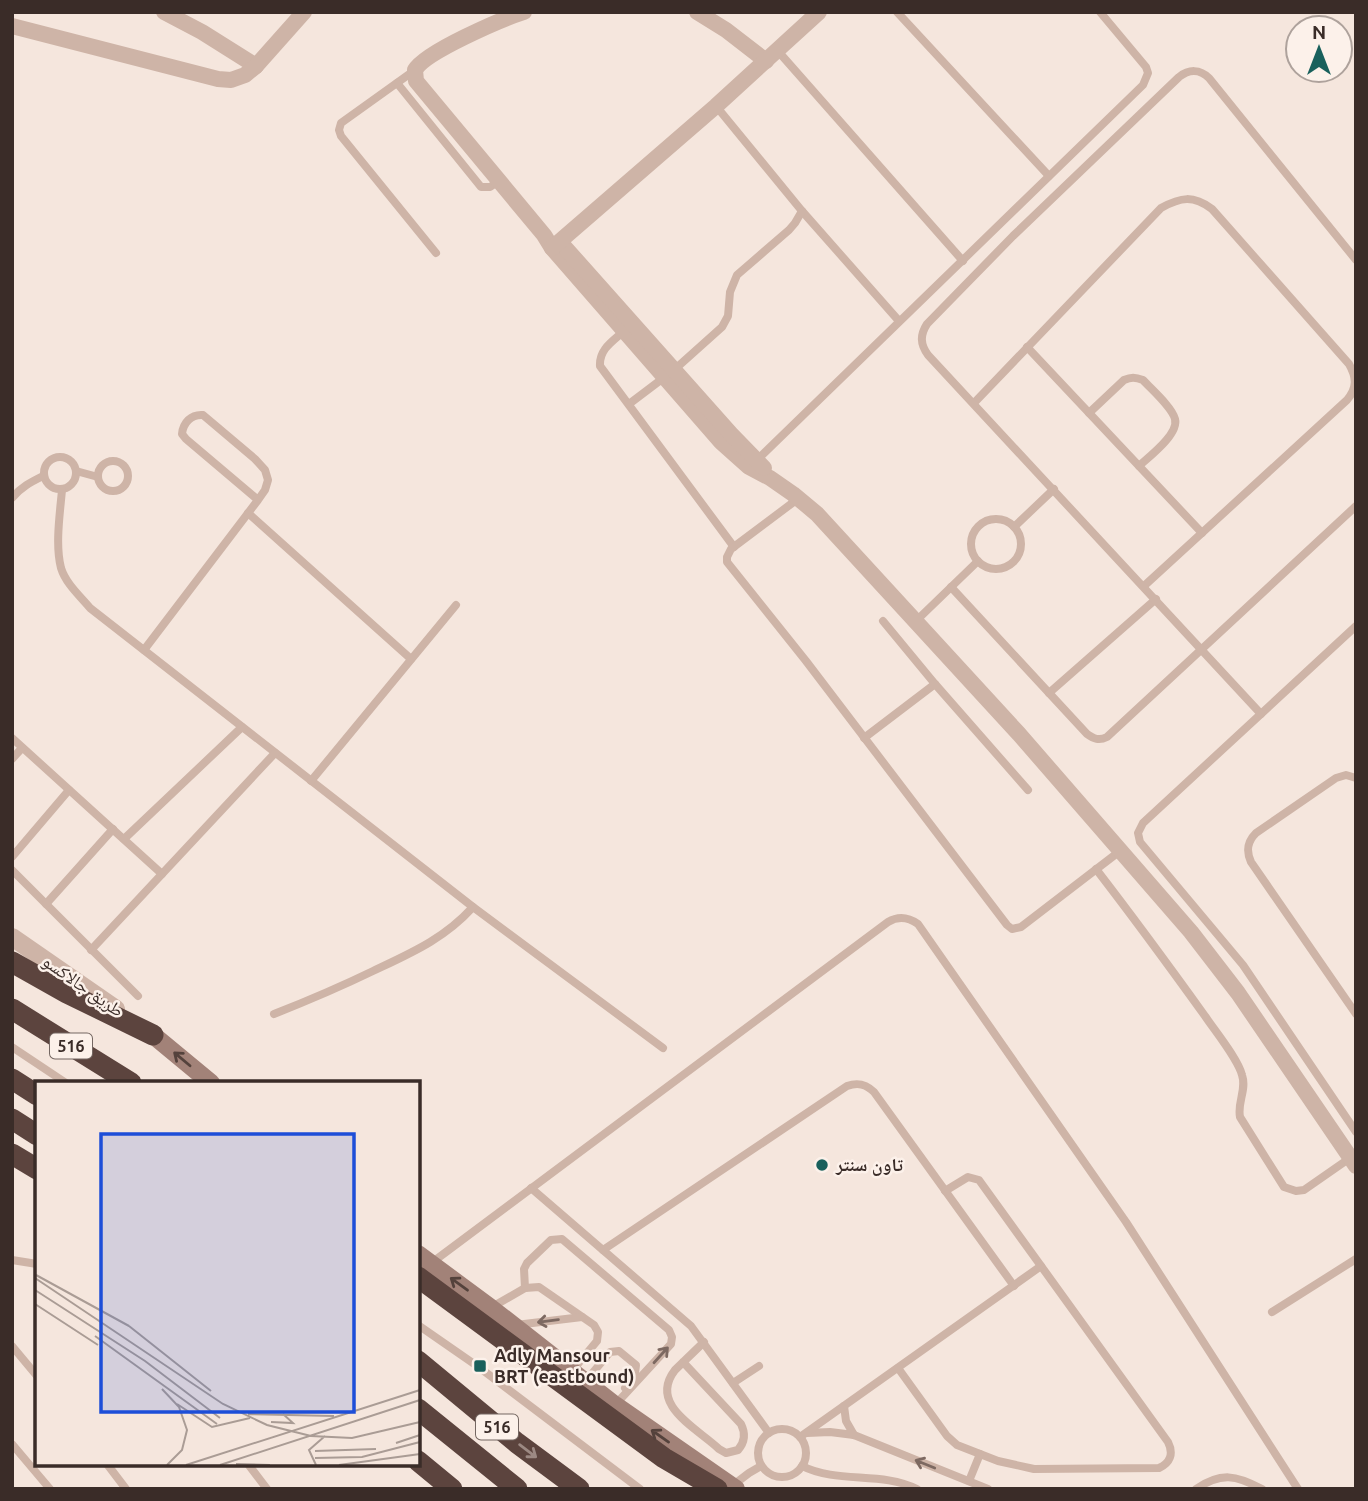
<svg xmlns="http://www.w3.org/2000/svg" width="1368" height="1501" font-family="Ubuntu,'Noto Naskh Arabic',sans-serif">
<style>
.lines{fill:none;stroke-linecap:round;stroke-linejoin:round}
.service{stroke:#ceb4a7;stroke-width:8}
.minor{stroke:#ceb4a7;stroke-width:16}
.tertiary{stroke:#ceb4a7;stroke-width:18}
.secondary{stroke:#a28278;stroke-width:18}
.motorway{stroke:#5c443e;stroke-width:21}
.oneway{stroke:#54423c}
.oneway2{stroke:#7d6961}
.oneway3{stroke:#9c8983}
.poi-dot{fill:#19605c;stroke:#fcf1ea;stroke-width:2.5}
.labels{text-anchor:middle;stroke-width:5;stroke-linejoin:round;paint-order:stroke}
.shield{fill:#fcf1ea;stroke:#746762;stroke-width:2}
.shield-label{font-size:16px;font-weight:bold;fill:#3a2c28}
.street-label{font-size:18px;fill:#3a2c28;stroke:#fcf1ea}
.poi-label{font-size:18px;font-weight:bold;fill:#3a2c28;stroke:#fcf1ea;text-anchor:start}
.inset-road{fill:none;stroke:#aa9c95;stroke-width:2}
.view{fill:#1d4ed8;fill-opacity:0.15;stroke:#1d4ed8;stroke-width:3.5}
.inset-edge{fill:none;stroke:#3a2c28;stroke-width:3.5}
</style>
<rect width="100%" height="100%" fill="#f5e6dd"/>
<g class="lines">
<!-- service -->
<g class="service">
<polyline points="897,12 1049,176"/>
<polyline points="777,50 963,261"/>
<polyline points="415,70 341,123 339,130 341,136 436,253"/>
<polyline points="397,83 481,187 490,187 499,181"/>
<polyline points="716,106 802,211 899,321"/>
<path d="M624 331C613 341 599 349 600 366L734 547"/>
<polyline points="1027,347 1202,533"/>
<path d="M974 403 1161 208C1181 197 1193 195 1212 209L1349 364C1357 378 1357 388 1347 400L1144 586"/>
<polyline points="629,404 674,370 722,327 728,316 730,292 737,275 789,230 795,223 802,211"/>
<path d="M1089 413 1124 380C1131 377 1135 377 1143 380 1151 389 1172 407 1175 419 1179 434 1150 456 1139 466"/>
<circle cx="60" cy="473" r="16"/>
<polyline points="757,460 1143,85 1148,73 1146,67 1100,12"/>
<circle cx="113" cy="476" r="15"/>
<polyline points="76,471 98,477"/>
<path d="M62 490C60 513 55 545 61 568 66 584 80 596 90 608L473 907 663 1048"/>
<path d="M12 498C21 487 31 482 43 476"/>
<polyline points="799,498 731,549 727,557 727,562 806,661 1007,925 1012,929 1021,927 1120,851"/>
<polyline points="248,513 411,659"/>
<circle cx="996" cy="544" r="25"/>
<polyline points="1014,527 1054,489"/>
<path d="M951 587 1087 734C1094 739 1099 741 1107 737L1356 506"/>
<polyline points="883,621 935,684 1028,790"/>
<polyline points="916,621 978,561"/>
<polyline points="1356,626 1143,823 1138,833 1140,842 1243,965 1356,1132"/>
<path d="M144 650 258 500 265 490 268 480 265 470 255 459 203 415C191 414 183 423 182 434L186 439 258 500"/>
<polyline points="1049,693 1156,599"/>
<path d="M1261 714 928 355C920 344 920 335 927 324L1013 236 1179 77C1189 69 1200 69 1209 78L1356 260"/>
<polyline points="12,738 162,874"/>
<polyline points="864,738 935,684"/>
<polyline points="12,759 22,748"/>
<path d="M1356 778 1346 775 1336 778 1256 833C1247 842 1246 851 1251 862L1356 1014"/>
<polyline points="311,781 456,605"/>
<polyline points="124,839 242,727"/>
<polyline points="12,857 69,790"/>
<path d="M1096 869C1133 917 1169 966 1205 1016 1215 1031 1238 1059 1242 1075 1247 1090 1237 1102 1240 1117L1284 1187 1296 1191 1304 1190 1350 1158"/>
<polyline points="12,870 138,996"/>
<polyline points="46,904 113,829"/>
<polyline points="91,950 275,753"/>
<path d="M274 1014C307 1001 340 987 373 971 411 953 444 939 473 907"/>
<polyline points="12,1047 66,1083"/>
<polyline points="531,1188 691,1326 769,1433"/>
<path d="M603 1250 847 1086C858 1082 866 1084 874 1092L1014 1286"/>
<polyline points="12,1260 37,1264"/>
<path d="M430 1264 888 922C898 916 908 917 918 924L1126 1222 1298 1489"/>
<polyline points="525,1288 524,1269 527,1263 551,1240 562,1239 669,1330 672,1337 671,1344 615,1405"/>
<polyline points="492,1307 525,1288 539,1287 594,1325 598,1332 597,1341 572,1371"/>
<polyline points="1272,1312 1356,1259"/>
<polyline points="418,1325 480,1368 640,1489"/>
<polyline points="516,1325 582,1317"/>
<polyline points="12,1346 37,1376"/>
<path d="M683 1362 741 1424C746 1434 745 1442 738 1450L726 1453 719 1449C697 1428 648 1405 675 1370L704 1342"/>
<path d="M898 1368 947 1436 957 1445 998 1461 1034 1469 1159 1468C1170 1463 1174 1454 1168 1442L979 1180 968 1177 945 1191"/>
<polyline points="585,1382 610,1352 619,1351 636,1365 635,1373 625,1388"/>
<polyline points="733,1383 759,1366"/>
<polyline points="844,1406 846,1421 854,1435"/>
<circle cx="782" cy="1453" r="24"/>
<polyline points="807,1433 830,1432 854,1435 988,1489"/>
<polyline points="800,1437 1041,1266"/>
<polyline points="12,1444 50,1489"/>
<polyline points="107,1464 126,1489"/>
<polyline points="248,1464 267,1489"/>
<path d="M802 1466C838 1484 881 1471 917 1489"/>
<polyline points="969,1481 980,1454"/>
<polyline points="732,1486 749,1473 761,1466"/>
<path d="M1196 1489C1221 1472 1236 1475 1262 1489"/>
</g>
<!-- minor -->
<g class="minor">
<polyline points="164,12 202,32 256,66"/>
<path d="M524 12C502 19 425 52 415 70L416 81 544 235 552 248 721 442 749 467 770 478 793 494 817 514 1019 734 1191 932 1238 993 1356 1166"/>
<polyline points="697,12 726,30 766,61"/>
<polyline points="12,26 218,79 231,80 245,75 256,66 304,12"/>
<polyline points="561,243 731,434 764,468"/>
<polyline points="552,248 716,106 819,12"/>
</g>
<!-- tertiary -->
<polyline class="tertiary" points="12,937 116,1009"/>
<!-- secondary -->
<g class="secondary">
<polyline points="153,1035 211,1083"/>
<polyline points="418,1254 491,1308 615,1405 736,1489"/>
</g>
<!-- motorway -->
<g class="motorway">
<polyline points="12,962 67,993 153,1035"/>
<polyline points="12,1009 131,1083"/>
<polyline points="12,1079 37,1095"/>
<polyline points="12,1119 37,1135"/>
<polyline points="12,1154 37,1169"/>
<polyline points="418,1277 664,1458 717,1489"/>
<polyline points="418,1361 517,1443 579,1489"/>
<polyline points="418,1409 517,1489"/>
<polyline points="418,1461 452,1489"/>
</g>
</g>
<!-- one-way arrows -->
<defs><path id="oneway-shaft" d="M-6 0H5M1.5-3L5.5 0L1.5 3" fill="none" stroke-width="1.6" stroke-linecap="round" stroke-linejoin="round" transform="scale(1.75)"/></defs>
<g class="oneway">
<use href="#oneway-shaft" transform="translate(182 1059) rotate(-140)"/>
<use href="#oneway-shaft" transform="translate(459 1284) rotate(-144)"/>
<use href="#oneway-shaft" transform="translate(660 1436) rotate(-145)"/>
</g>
<g class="oneway2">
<use href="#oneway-shaft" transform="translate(548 1321) rotate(173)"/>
<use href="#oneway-shaft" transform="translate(661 1355) rotate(-48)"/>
<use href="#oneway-shaft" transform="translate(925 1464) rotate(-158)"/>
</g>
<use class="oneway3" href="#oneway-shaft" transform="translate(528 1451) rotate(37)"/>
<!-- markers -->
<g class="poi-dot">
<circle cx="822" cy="1165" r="7"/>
<rect x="473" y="1359" width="14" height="14" rx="3.5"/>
</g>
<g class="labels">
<!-- shield labels -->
<g class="shield">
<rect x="50" y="1033.5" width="42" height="25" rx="5"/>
<rect x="476" y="1414.5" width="42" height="25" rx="5"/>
</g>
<g class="shield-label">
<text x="71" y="1052">516</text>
<text x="497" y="1433">516</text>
</g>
<!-- street labels -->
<g class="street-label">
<text transform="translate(83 986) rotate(35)" y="6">طريق جالاكسو</text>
</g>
<!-- poi labels -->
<g class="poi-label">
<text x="836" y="1171">تاون سنتر</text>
<text x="494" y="1362">Adly Mansour<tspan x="494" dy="21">BRT (eastbound)</tspan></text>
</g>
</g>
<!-- overview -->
<g transform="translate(35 1081)">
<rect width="385" height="385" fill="#f5e6dd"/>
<path class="inset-road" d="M1 194 94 245M0 197 188 323 232 344 276 355 317 357 385 341M0 209 110 280 185 337M0 223 63 264M94 245 176 310M60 255 182 343M127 308 144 326 152 349 147 369 132 384M142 323 177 346 215 337M213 333 299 335M236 341 258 342 248 333M361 362 385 354M280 370 341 368M280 377 327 376 385 361M201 383 235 384M151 384 385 309M185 384 385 319M281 384 274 369 290 355M304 384 385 373"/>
<path class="view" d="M66 53H319V331H66Z"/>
<rect width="385" height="385" class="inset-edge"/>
</g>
<!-- border -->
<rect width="1368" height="1501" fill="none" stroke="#3a2c28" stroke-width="28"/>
<!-- north arrow -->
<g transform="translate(1319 49)"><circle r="33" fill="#fcf1ea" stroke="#aea29c" stroke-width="2"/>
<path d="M0-5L12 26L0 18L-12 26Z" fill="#19605c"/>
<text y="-10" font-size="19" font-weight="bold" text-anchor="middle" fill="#3a2c28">N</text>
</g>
</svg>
